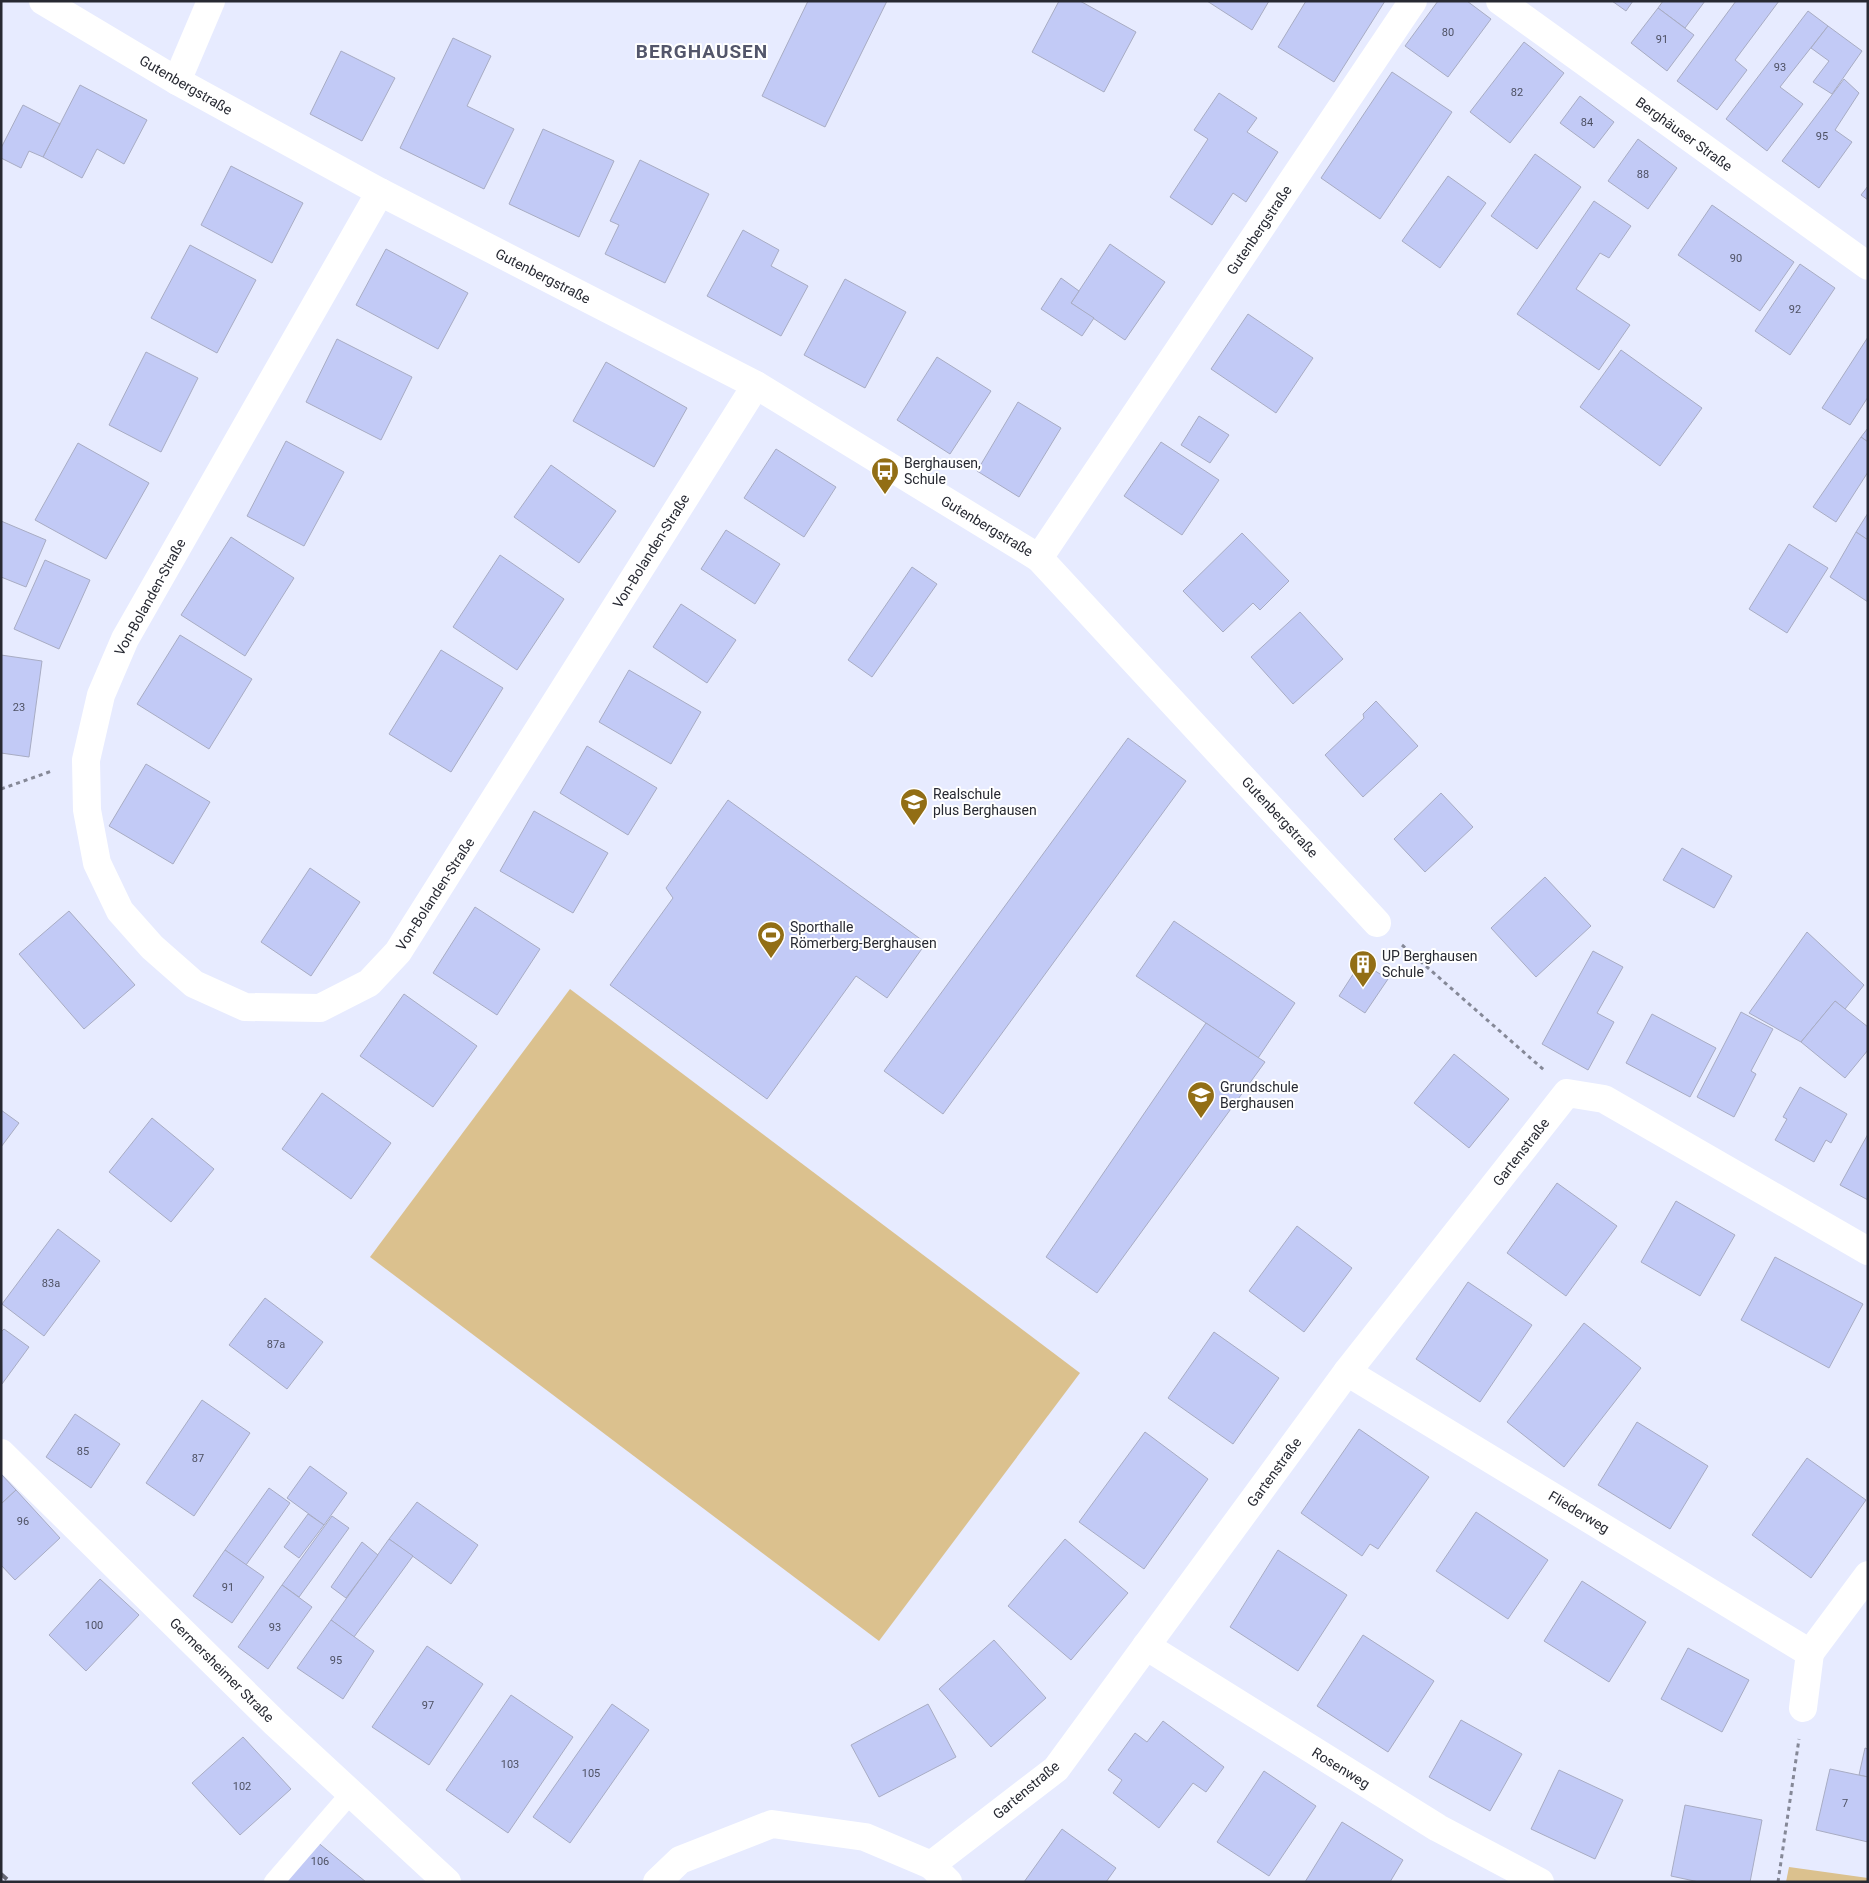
<svg xmlns="http://www.w3.org/2000/svg" width="1869" height="1883" font-family="Roboto,sans-serif">
<style>
.green{fill:#dbc18e}
.building{fill:#c2caf6;stroke:#a8acc3}
.lines{fill:none;stroke-linecap:round;stroke-linejoin:round}
.path{stroke:#858897;stroke-width:3;stroke-dasharray:4 4;stroke-linecap:butt}
.lane{stroke:#fff;stroke-width:20}
.street{stroke:#fff;stroke-width:28}
.secondary{stroke:#fff;stroke-width:28}
.rail{stroke:#656774;stroke-width:4;stroke-dasharray:8 4;stroke-linecap:butt}
.labels{text-anchor:middle;stroke-width:4;stroke-linejoin:round;paint-order:stroke}
.number-label{font-size:11px;fill:#4e5163}
.street-label{font-size:14px;fill:#272932;stroke:#fff}
.poi-label{font-size:14px;fill:#272932;stroke:#fff;text-anchor:start}
.district-label{font-size:19px;font-weight:bold;letter-spacing:1px;fill:#53566b;stroke:#fff}
</style>
<rect width="100%" height="100%" fill="#e7ebff"/>
<!-- green -->
<g class="green">
<polygon points="570,989 1080,1373 879,1641 370,1257"/>
<polygon points="1789,1867 1868,1878 1868,1882 1786,1882"/>
</g>
<!-- building -->
<g class="building">
<polygon points="808,1 887,1 825,127 762,96"/>
<polygon points="1059,1 1080,1 1136,32 1104,92 1032,52"/>
<polygon points="1207,1 1269,1 1252,30"/>
<polygon points="1306,1 1385,1 1334,82 1278,47"/>
<polygon points="1438,1 1467,1 1491,19 1448,77 1405,46"/>
<polygon points="1612,1 1633,1 1626,11"/>
<polygon points="1663,1 1705,1 1685,28 1658,8"/>
<polygon points="1736,1 1779,1 1735,60 1747,70 1717,110 1677,81"/>
<polygon points="1658,8 1694,35 1667,71 1631,43"/>
<polygon points="1808,11 1828,26 1780,87 1803,104 1767,151 1726,119"/>
<polygon points="1828,26 1862,51 1832,94 1813,82 1829,61 1811,48"/>
<polygon points="453,38 491,56 467,106 514,129 484,189 400,148"/>
<polygon points="1524,42 1564,73 1510,143 1470,112"/>
<polygon points="341,51 395,78 362,141 310,114"/>
<polygon points="1392,72 1452,112 1380,219 1321,178"/>
<polygon points="1844,79 1859,93 1835,130 1852,142 1819,188 1782,161"/>
<polygon points="80,85 147,120 124,164 97,149 82,178 43,157"/>
<polygon points="1219,93 1257,118 1247,132 1278,152 1246,202 1233,193 1212,225 1170,197 1208,139 1194,130"/>
<polygon points="1580,96 1614,122 1594,148 1560,123"/>
<polygon points="23,105 60,124 43,157 29,151 21,168 1,158 1,148"/>
<polygon points="543,129 614,161 579,237 509,204"/>
<polygon points="1638,139 1677,168 1648,209 1608,181"/>
<polygon points="1535,154 1581,187 1537,249 1491,216"/>
<polygon points="640,160 709,194 665,283 605,254 619,225 610,221"/>
<polygon points="231,166 303,203 272,263 201,225"/>
<polygon points="1448,176 1486,203 1440,268 1402,241"/>
<polygon points="1868,186 1868,200 1861,195"/>
<polygon points="1594,201 1631,226 1609,258 1600,253 1576,289 1630,325 1599,370 1517,314"/>
<polygon points="1712,205 1794,262 1760,311 1678,255"/>
<polygon points="743,230 779,250 771,266 808,286 781,336 707,296"/>
<polygon points="1110,244 1165,282 1125,340 1071,303"/>
<polygon points="190,245 256,280 217,353 151,318"/>
<polygon points="386,249 468,293 438,349 356,305"/>
<polygon points="1800,264 1835,288 1790,355 1755,331"/>
<polygon points="1061,278 1079,291 1071,303 1094,318 1082,336 1041,309"/>
<polygon points="845,279 906,312 865,388 804,355"/>
<polygon points="1248,314 1313,358 1276,413 1211,369"/>
<polygon points="1868,337 1868,397 1850,425 1822,408"/>
<polygon points="337,339 412,377 381,440 306,402"/>
<polygon points="1621,350 1702,408 1660,466 1580,407"/>
<polygon points="146,352 198,378 161,452 109,425"/>
<polygon points="937,357 991,391 950,454 897,420"/>
<polygon points="606,362 687,408 654,467 573,421"/>
<polygon points="1018,402 1061,428 1019,497 977,471"/>
<polygon points="1199,416 1229,435 1210,463 1181,445"/>
<polygon points="1868,428 1868,442 1861,437"/>
<polygon points="1861,437 1868,442 1868,472 1836,522 1813,507"/>
<polygon points="286,441 344,472 304,546 247,516"/>
<polygon points="1161,442 1219,480 1182,535 1124,496"/>
<polygon points="78,443 149,483 106,559 35,520"/>
<polygon points="776,449 836,487 804,537 744,498"/>
<polygon points="551,465 616,511 579,563 514,517"/>
<polygon points="1868,513 1868,540 1856,532"/>
<polygon points="1,521 46,540 26,587 1,577"/>
<polygon points="726,530 780,564 755,604 701,569"/>
<polygon points="1856,532 1868,540 1868,602 1830,577"/>
<polygon points="1242,533 1289,581 1260,610 1253,603 1223,632 1183,591"/>
<polygon points="231,537 294,578 245,656 181,615"/>
<polygon points="1789,544 1828,568 1787,633 1749,609"/>
<polygon points="500,555 564,599 517,670 453,627"/>
<polygon points="45,560 90,580 59,649 14,629"/>
<polygon points="912,567 937,584 872,677 848,660"/>
<polygon points="681,604 736,640 707,683 653,647"/>
<polygon points="1300,612 1343,659 1293,704 1251,657"/>
<polygon points="180,635 252,679 209,749 137,704"/>
<polygon points="441,650 503,688 451,772 389,734"/>
<polygon points="1,655 42,661 29,757 1,753"/>
<polygon points="629,670 701,712 671,764 599,722"/>
<polygon points="1376,701 1418,746 1363,797 1325,755 1364,718 1363,714"/>
<polygon points="1128,738 1186,781 943,1114 884,1071"/>
<polygon points="587,746 657,788 628,835 560,793"/>
<polygon points="146,764 210,802 173,864 109,826"/>
<polygon points="1441,793 1473,827 1425,872 1394,839"/>
<polygon points="728,800 926,943 887,998 856,976 767,1099 610,985 673,898 666,888"/>
<polygon points="534,811 608,853 573,913 500,871"/>
<polygon points="1682,848 1732,876 1714,908 1663,880"/>
<polygon points="310,868 360,902 311,976 261,942"/>
<polygon points="1545,877 1591,926 1536,977 1491,928"/>
<polygon points="475,907 540,949 497,1015 433,973"/>
<polygon points="69,911 135,985 84,1029 19,954"/>
<polygon points="1174,921 1295,1003 1258,1058 1136,976"/>
<polygon points="1807,932 1864,985 1845,1009 1835,1001 1801,1042 1749,1013"/>
<polygon points="1593,951 1623,967 1597,1013 1614,1022 1588,1070 1542,1044"/>
<polygon points="1361,962 1388,979 1365,1013 1339,996"/>
<polygon points="404,994 477,1046 433,1107 360,1056"/>
<polygon points="1835,1001 1868,1027 1868,1050 1845,1078 1801,1042"/>
<polygon points="1741,1012 1773,1029 1751,1071 1756,1074 1734,1117 1697,1097"/>
<polygon points="1652,1014 1716,1048 1690,1097 1626,1063"/>
<polygon points="1206,1023 1265,1062 1097,1293 1046,1257"/>
<polygon points="1454,1054 1509,1099 1469,1148 1414,1103"/>
<polygon points="1800,1087 1847,1114 1831,1143 1826,1140 1814,1162 1775,1140 1787,1119 1783,1117"/>
<polygon points="322,1093 391,1143 351,1199 282,1149"/>
<polygon points="1,1110 19,1123 1,1147"/>
<polygon points="152,1118 214,1169 171,1222 109,1172"/>
<polygon points="1868,1134 1868,1200 1840,1185"/>
<polygon points="1557,1183 1617,1226 1566,1296 1507,1253"/>
<polygon points="1676,1201 1735,1235 1700,1296 1641,1262"/>
<polygon points="1297,1226 1352,1268 1304,1332 1249,1291"/>
<polygon points="58,1229 100,1261 44,1336 2,1304"/>
<polygon points="1775,1257 1863,1304 1829,1368 1741,1320"/>
<polygon points="1468,1282 1532,1325 1480,1402 1416,1359"/>
<polygon points="265,1298 323,1342 287,1389 229,1345"/>
<polygon points="1584,1323 1641,1368 1564,1467 1507,1422"/>
<polygon points="4,1329 29,1347 2,1384 1,1332"/>
<polygon points="1214,1332 1279,1378 1233,1444 1168,1398"/>
<polygon points="202,1400 250,1433 194,1516 146,1483"/>
<polygon points="75,1414 120,1444 91,1488 46,1457"/>
<polygon points="1637,1422 1708,1466 1670,1529 1598,1485"/>
<polygon points="1359,1429 1429,1477 1378,1549 1370,1544 1362,1556 1301,1513"/>
<polygon points="1145,1432 1208,1479 1144,1569 1079,1522"/>
<polygon points="1807,1458 1866,1500 1811,1578 1752,1535"/>
<polygon points="310,1466 347,1493 324,1525 287,1498"/>
<polygon points="1,1474 16,1490 1,1504"/>
<polygon points="269,1488 290,1503 246,1565 225,1550"/>
<polygon points="16,1490 60,1538 15,1580 1,1565 1,1504"/>
<polygon points="417,1502 478,1545 451,1584 389,1539"/>
<polygon points="1476,1512 1548,1560 1508,1619 1436,1571"/>
<polygon points="308,1514 324,1525 299,1558 284,1547"/>
<polygon points="332,1516 349,1528 299,1597 282,1585"/>
<polygon points="389,1539 413,1556 354,1637 331,1620"/>
<polygon points="1065,1539 1128,1593 1071,1660 1008,1606"/>
<polygon points="362,1542 378,1555 346,1598 331,1587"/>
<polygon points="225,1550 264,1577 232,1623 193,1596"/>
<polygon points="1278,1550 1347,1595 1298,1671 1230,1627"/>
<polygon points="100,1579 139,1615 86,1671 49,1635"/>
<polygon points="1582,1581 1646,1622 1609,1682 1544,1641"/>
<polygon points="282,1585 312,1607 268,1669 238,1647"/>
<polygon points="331,1620 374,1651 343,1699 297,1668"/>
<polygon points="1363,1635 1434,1681 1388,1752 1317,1706"/>
<polygon points="994,1640 1046,1698 991,1747 939,1689"/>
<polygon points="427,1646 483,1684 429,1765 372,1727"/>
<polygon points="1688,1648 1749,1680 1722,1732 1661,1699"/>
<polygon points="511,1695 573,1737 508,1833 446,1790"/>
<polygon points="612,1704 649,1730 570,1843 533,1817"/>
<polygon points="928,1704 956,1757 879,1797 851,1745"/>
<polygon points="1461,1720 1522,1754 1490,1811 1429,1777"/>
<polygon points="1163,1721 1224,1767 1206,1792 1193,1783 1159,1828 1113,1793 1122,1780 1108,1770 1135,1733 1147,1742"/>
<polygon points="243,1737 291,1789 240,1835 192,1783"/>
<polygon points="1865,1748 1868,1749 1868,1777 1859,1775"/>
<polygon points="1830,1769 1868,1777 1868,1842 1816,1830"/>
<polygon points="1559,1770 1623,1800 1595,1859 1531,1829"/>
<polygon points="1264,1771 1316,1806 1269,1876 1217,1842"/>
<polygon points="1685,1805 1762,1820 1750,1882 1699,1882 1671,1876"/>
<polygon points="1342,1822 1403,1860 1390,1882 1305,1882"/>
<polygon points="1062,1829 1116,1868 1106,1882 1024,1882"/>
<polygon points="316,1841 366,1882 283,1882"/>
</g>
<g class="lines">
<!-- path -->
<g class="path">
<polyline points="1,789 52,771"/>
<polyline points="1402,945 1544,1070"/>
<polyline points="1778,1882 1799,1739"/>
</g>
<!-- lane -->
<polyline class="lane" points="274,1882 351,1793"/>
<!-- street -->
<g class="street">
<polyline points="43,1 177,81 380,192 756,385 1039,558 1413,1"/>
<polyline points="177,81 211,1"/>
<polyline points="380,192 125,639 101,695 86,760 87,810 97,863 120,911 152,947 194,984 245,1007 320,1008 369,983 398,952 756,385"/>
<polyline points="1039,558 1377,923"/>
<polyline points="1347,1372 1810,1653 1868,1575"/>
<polyline points="1146,1646 1438,1828 1540,1882"/>
<polyline points="1803,1708 1810,1653"/>
<polyline points="931,1865 948,1882"/>
<polyline points="657,1882 680,1860 772,1824 865,1837 931,1865 1056,1769 1347,1372 1567,1093 1604,1099 1868,1251"/>
</g>
<!-- secondary -->
<g class="secondary">
<polyline points="1500,1 1868,266"/>
<polyline points="1,1453 275,1723 447,1882"/>
</g>
<!-- rail -->
<polyline class="rail" points="1,1874 10,1882"/>
</g>
<!-- icons -->
<defs>
<g id="bus-pin" transform="scale(1.4375)"><path d="M0 17L-7.5 6A9.5 9.5 0 1 1 7.5 6Z" fill="#926e15" stroke="#fff"/><path d="M-5-6H5V4H4V6H2V4H-2V6H-4V4H-5ZM-3.5-4V0h7V-4ZM-3.5 1.2v1.5H-2V1.2ZM2 1.2v1.5H3.5V1.2Z" fill="#fff"/></g>
<g id="school-pin" transform="scale(1.4375)"><path d="M0 17L-7.5 6A9.5 9.5 0 1 1 7.5 6Z" fill="#926e15" stroke="#fff"/><path d="M0-5L7-2L0 1L-7-2ZM-4 1L0 2.5L4 1V4Q0 6-4 4Z" fill="#fff"/></g>
<g id="stadium-pin" transform="scale(1.4375)"><path d="M0 17L-7.5 6A9.5 9.5 0 1 1 7.5 6Z" fill="#926e15" stroke="#fff"/><path d="M0-5a6.5 5 0 1 0 0 10a6.5 5 0 1 0 0-10ZM-3.5-1.8h7v3.6h-7Z" fill="#fff"/></g>
<g id="building-pin" transform="scale(1.4375)"><path d="M0 17L-7.5 6A9.5 9.5 0 1 1 7.5 6Z" fill="#926e15" stroke="#fff"/><path d="M-4-6H4V6H1V3H-1V6H-4ZM-2.5-4.3h1.7v1.8h-1.7ZM.8-4.3h1.7v1.8H.8ZM-2.5-1h1.7V.8h-1.7ZM.8-1h1.7V.8H.8Z" fill="#fff"/></g>
</defs>
<g fill-rule="evenodd">
<use href="#bus-pin" x="885" y="471"/>
<use href="#school-pin" x="914" y="802"/>
<use href="#stadium-pin" x="771" y="935"/>
<use href="#building-pin" x="1363" y="964"/>
<use href="#school-pin" x="1201" y="1095"/>
</g>
<g class="labels">
<!-- number labels -->
<g class="number-label">
<text x="1448" y="36">80</text>
<text x="1662" y="43">91</text>
<text x="1780" y="71">93</text>
<text x="1517" y="96">82</text>
<text x="1587" y="126">84</text>
<text x="1822" y="140">95</text>
<text x="1643" y="178">88</text>
<text x="1736" y="262">90</text>
<text x="1795" y="313">92</text>
<text x="19" y="711">23</text>
<text x="51" y="1287">83a</text>
<text x="276" y="1348">87a</text>
<text x="83" y="1455">85</text>
<text x="198" y="1462">87</text>
<text x="23" y="1525">96</text>
<text x="228" y="1591">91</text>
<text x="94" y="1629">100</text>
<text x="275" y="1631">93</text>
<text x="336" y="1664">95</text>
<text x="428" y="1709">97</text>
<text x="510" y="1768">103</text>
<text x="591" y="1777">105</text>
<text x="242" y="1790">102</text>
<text x="1845" y="1807">7</text>
<text x="320" y="1865">106</text>
</g>
<!-- street labels -->
<g class="street-label">
<text transform="translate(186 85) rotate(30)" y="5">Gutenbergstraße</text>
<text transform="translate(1684 134) rotate(36)" y="5">Berghäuser Straße</text>
<text transform="translate(1259 230) rotate(-56)" y="5">Gutenbergstraße</text>
<text transform="translate(543 276) rotate(27)" y="5">Gutenbergstraße</text>
<text transform="translate(987 526) rotate(31)" y="5">Gutenbergstraße</text>
<text transform="translate(651 551) rotate(-58)" y="5">Von-Bolanden-Straße</text>
<text transform="translate(150 597) rotate(-61)" y="5">Von-Bolanden-Straße</text>
<text transform="translate(1280 817) rotate(47)" y="5">Gutenbergstraße</text>
<text transform="translate(435 894) rotate(-57)" y="5">Von-Bolanden-Straße</text>
<text transform="translate(1521 1152) rotate(-52)" y="5">Gartenstraße</text>
<text transform="translate(1274 1472) rotate(-54)" y="5">Gartenstraße</text>
<text transform="translate(1579 1512) rotate(31)" y="5">Fliederweg</text>
<text transform="translate(222 1670) rotate(45)" y="5">Germersheimer Straße</text>
<text transform="translate(1341 1768) rotate(32)" y="5">Rosenweg</text>
<text transform="translate(1026 1790) rotate(-40)" y="5">Gartenstraße</text>
</g>
<!-- poi labels -->
<g class="poi-label">
<text x="904" y="468">Berghausen,<tspan x="904" dy="16">Schule</tspan></text>
<text x="933" y="799">Realschule<tspan x="933" dy="16">plus Berghausen</tspan></text>
<text x="790" y="932">Sporthalle<tspan x="790" dy="16">Römerberg-Berghausen</tspan></text>
<text x="1382" y="961">UP Berghausen<tspan x="1382" dy="16">Schule</tspan></text>
<text x="1220" y="1092">Grundschule<tspan x="1220" dy="16">Berghausen</tspan></text>
</g>
<!-- district labels -->
<g class="district-label">
<text x="702" y="58">BERGHAUSEN</text>
</g>
</g>
<!-- border -->
<rect width="1869" height="1883" fill="none" stroke="#272932" stroke-width="5"/>
</svg>
